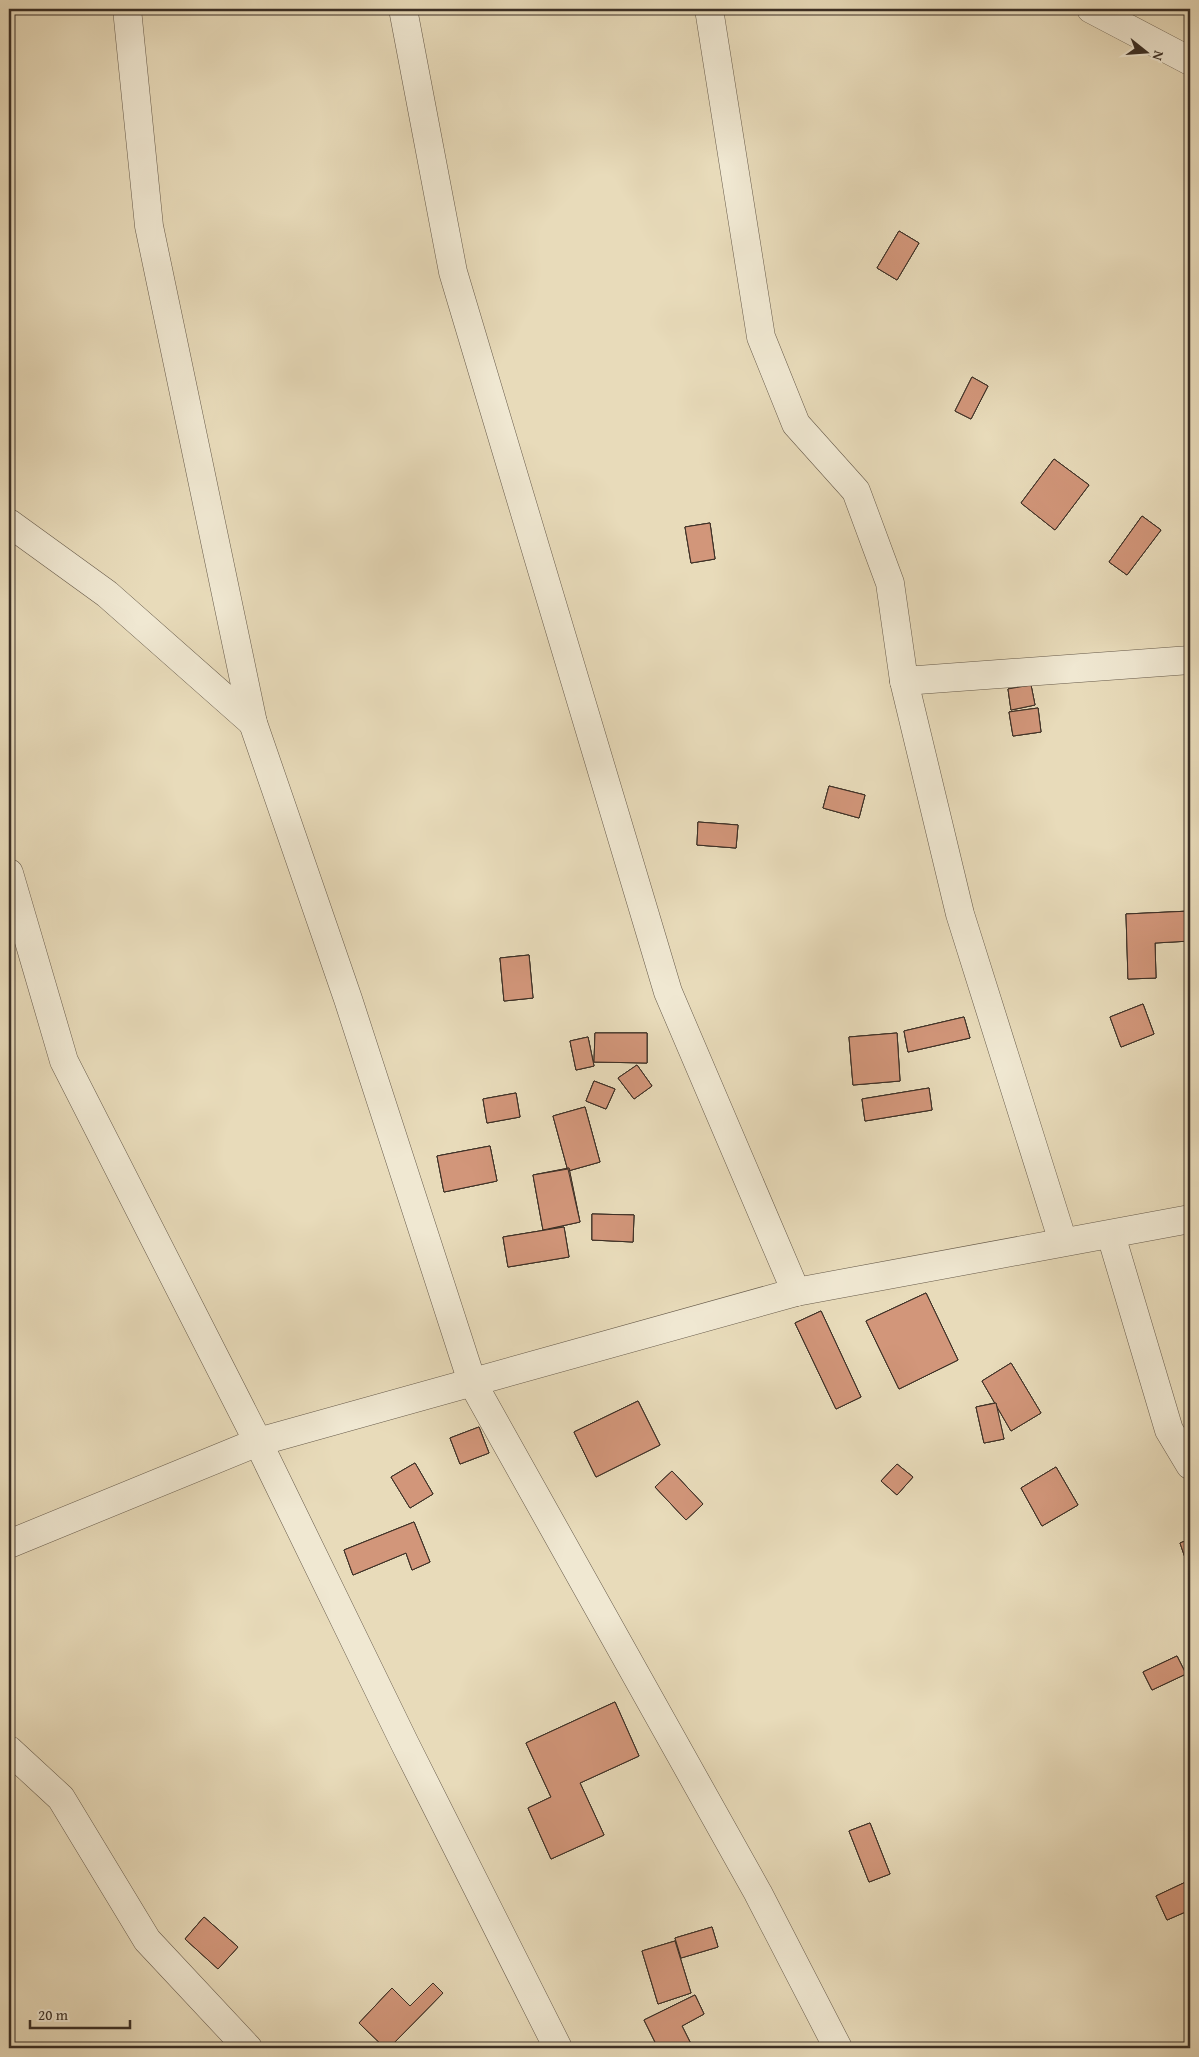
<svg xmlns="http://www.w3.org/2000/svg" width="1199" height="2057" font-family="'Gentium Book Plus',serif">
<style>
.building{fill:#d2967a;stroke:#3b2f25}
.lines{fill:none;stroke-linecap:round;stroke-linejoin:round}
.minor-casing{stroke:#665a4a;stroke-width:29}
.minor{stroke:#f0e8d2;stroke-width:28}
</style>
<rect width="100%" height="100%" fill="#e8dbba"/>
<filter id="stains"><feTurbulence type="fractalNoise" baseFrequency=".004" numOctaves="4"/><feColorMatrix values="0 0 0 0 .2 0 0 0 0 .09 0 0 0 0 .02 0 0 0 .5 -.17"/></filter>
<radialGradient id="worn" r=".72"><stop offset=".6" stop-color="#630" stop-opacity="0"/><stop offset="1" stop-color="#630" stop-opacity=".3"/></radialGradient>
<!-- building -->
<g class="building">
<polygon points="899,231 919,243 897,280 877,268"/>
<polygon points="899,231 919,243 897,280 877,268"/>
<polygon points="899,231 919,243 897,280 877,268"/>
<polygon points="972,377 988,386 971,419 955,411"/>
<polygon points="972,377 988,386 971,419 955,411"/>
<polygon points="972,377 988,386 971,419 955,411"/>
<polygon points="1054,459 1089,485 1055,530 1021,503"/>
<polygon points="1054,459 1089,485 1055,530 1021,503"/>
<polygon points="1054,459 1089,485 1055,530 1021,503"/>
<polygon points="1142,516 1161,530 1127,575 1109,562"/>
<polygon points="1142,516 1161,530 1127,575 1109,562"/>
<polygon points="1142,516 1161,530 1127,575 1109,562"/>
<polygon points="710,523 715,559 691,563 685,527"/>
<polygon points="710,523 715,559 691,563 685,527"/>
<polygon points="710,523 715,559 691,563 685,527"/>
<polygon points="1031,685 1035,705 1011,710 1008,689"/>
<polygon points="1031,685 1035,705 1011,710 1008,689"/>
<polygon points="1031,685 1035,705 1011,710 1008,689"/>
<polygon points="1038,708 1041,732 1013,736 1009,712"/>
<polygon points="1038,708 1041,732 1013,736 1009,712"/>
<polygon points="1038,708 1041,732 1013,736 1009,712"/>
<polygon points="829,786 865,795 859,818 823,808"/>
<polygon points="829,786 865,795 859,818 823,808"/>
<polygon points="829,786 865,795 859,818 823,808"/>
<polygon points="698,822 738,825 736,848 697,845"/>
<polygon points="698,822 738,825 736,848 697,845"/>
<polygon points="698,822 738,825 736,848 697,845"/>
<polygon points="1190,911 1190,941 1155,943 1156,978 1128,979 1126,914"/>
<polygon points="1190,911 1190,941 1155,943 1156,978 1128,979 1126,914"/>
<polygon points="1190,911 1190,941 1155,943 1156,978 1128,979 1126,914"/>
<polygon points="529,955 533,998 504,1001 500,958"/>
<polygon points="529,955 533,998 504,1001 500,958"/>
<polygon points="529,955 533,998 504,1001 500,958"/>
<polygon points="1143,1004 1154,1034 1121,1047 1110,1017"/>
<polygon points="1143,1004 1154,1034 1121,1047 1110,1017"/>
<polygon points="1143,1004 1154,1034 1121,1047 1110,1017"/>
<polygon points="964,1017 970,1038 908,1052 904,1031"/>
<polygon points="964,1017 970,1038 908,1052 904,1031"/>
<polygon points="964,1017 970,1038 908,1052 904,1031"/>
<polygon points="595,1033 647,1033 647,1063 594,1062"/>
<polygon points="595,1033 647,1033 647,1063 594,1062"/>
<polygon points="595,1033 647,1033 647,1063 594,1062"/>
<polygon points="897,1033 900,1081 853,1085 849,1037"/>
<polygon points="897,1033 900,1081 853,1085 849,1037"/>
<polygon points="897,1033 900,1081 853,1085 849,1037"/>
<polygon points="588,1037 594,1066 576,1070 570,1041"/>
<polygon points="588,1037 594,1066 576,1070 570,1041"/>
<polygon points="588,1037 594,1066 576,1070 570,1041"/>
<polygon points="637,1065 652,1086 634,1099 618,1078"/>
<polygon points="637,1065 652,1086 634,1099 618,1078"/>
<polygon points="637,1065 652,1086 634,1099 618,1078"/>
<polygon points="594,1081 615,1089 606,1109 586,1101"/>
<polygon points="594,1081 615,1089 606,1109 586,1101"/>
<polygon points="594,1081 615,1089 606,1109 586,1101"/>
<polygon points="929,1088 932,1110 865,1121 862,1099"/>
<polygon points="929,1088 932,1110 865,1121 862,1099"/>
<polygon points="929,1088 932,1110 865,1121 862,1099"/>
<polygon points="516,1093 520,1117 487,1123 483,1099"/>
<polygon points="516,1093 520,1117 487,1123 483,1099"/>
<polygon points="516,1093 520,1117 487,1123 483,1099"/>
<polygon points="585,1107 600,1162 568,1171 553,1116"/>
<polygon points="585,1107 600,1162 568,1171 553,1116"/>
<polygon points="585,1107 600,1162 568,1171 553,1116"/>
<polygon points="490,1146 497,1181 444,1192 437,1156"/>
<polygon points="490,1146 497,1181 444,1192 437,1156"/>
<polygon points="490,1146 497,1181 444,1192 437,1156"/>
<polygon points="569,1168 580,1222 543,1230 533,1175"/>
<polygon points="569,1168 580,1222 543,1230 533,1175"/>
<polygon points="568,1169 580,1222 543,1230 533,1175"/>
<polygon points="592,1214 634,1215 633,1242 592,1240"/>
<polygon points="592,1214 634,1215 633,1242 592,1240"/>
<polygon points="592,1214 634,1215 633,1242 592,1240"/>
<polygon points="564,1227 569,1257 508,1267 503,1237"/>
<polygon points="564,1227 569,1257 508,1267 503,1237"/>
<polygon points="564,1227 569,1257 508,1267 503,1237"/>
<polygon points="926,1293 958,1360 899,1389 866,1321"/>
<polygon points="926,1293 958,1360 899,1389 866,1321"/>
<polygon points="926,1293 958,1360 899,1389 866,1321"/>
<polygon points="821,1311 861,1397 836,1409 795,1323"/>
<polygon points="821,1311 861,1397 836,1409 795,1323"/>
<polygon points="821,1311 861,1397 836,1409 795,1323"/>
<polygon points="1011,1363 1041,1413 1011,1431 982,1381"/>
<polygon points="1011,1363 1041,1413 1011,1431 982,1381"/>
<polygon points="1011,1363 1041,1413 1011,1431 982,1381"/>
<polygon points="638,1401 660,1445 596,1477 574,1432"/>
<polygon points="638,1401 660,1445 596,1477 574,1432"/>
<polygon points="638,1401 660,1445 596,1477 574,1432"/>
<polygon points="994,1403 1004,1439 984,1443 976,1407"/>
<polygon points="996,1403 1004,1439 984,1443 976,1407"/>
<polygon points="996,1403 1004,1439 984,1443 976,1407"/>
<polygon points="479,1427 489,1453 460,1464 450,1438"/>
<polygon points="479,1427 489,1453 460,1464 450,1438"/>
<polygon points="479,1427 489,1453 460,1464 450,1438"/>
<polygon points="415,1463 433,1494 410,1508 391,1477"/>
<polygon points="415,1463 433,1494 410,1508 391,1477"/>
<polygon points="415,1463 433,1494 410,1508 391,1477"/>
<polygon points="897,1464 913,1477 897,1495 881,1481"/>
<polygon points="897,1464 913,1477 897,1495 881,1481"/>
<polygon points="897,1464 913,1477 897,1495 881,1481"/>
<polygon points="1056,1467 1078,1505 1042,1526 1021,1488"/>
<polygon points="1056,1467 1078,1505 1042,1526 1021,1488"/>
<polygon points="1056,1467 1078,1505 1042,1526 1021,1488"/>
<polygon points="672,1471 703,1504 686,1520 655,1487"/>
<polygon points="672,1471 703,1504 686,1520 655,1487"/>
<polygon points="672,1471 703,1504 686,1520 655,1487"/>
<polygon points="414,1522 430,1562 412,1570 406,1553 353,1575 344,1550"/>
<polygon points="414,1522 430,1562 412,1570 406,1553 353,1575 344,1550"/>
<polygon points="414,1522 430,1562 412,1570 406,1553 353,1575 344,1550"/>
<polygon points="1190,1539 1190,1572 1180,1543"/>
<polygon points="1190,1539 1190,1572 1180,1543"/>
<polygon points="1190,1539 1190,1572 1180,1543"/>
<polygon points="1177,1656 1186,1674 1152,1690 1143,1672"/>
<polygon points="1177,1656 1186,1674 1152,1690 1143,1672"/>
<polygon points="1177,1656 1186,1674 1152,1690 1143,1672"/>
<polygon points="615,1702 639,1756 580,1783 604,1835 551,1859 528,1808 551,1797 526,1743"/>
<polygon points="615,1702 639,1756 580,1783 604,1835 551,1859 528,1808 551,1797 526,1743"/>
<polygon points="615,1702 639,1756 580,1783 604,1835 551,1859 528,1808 551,1797 526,1743"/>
<polygon points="870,1823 890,1874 869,1882 849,1831"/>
<polygon points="870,1823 890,1874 869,1882 849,1831"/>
<polygon points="870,1823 890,1874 869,1882 849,1831"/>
<polygon points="1190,1880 1190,1910 1167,1920 1156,1896"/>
<polygon points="1190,1880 1190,1910 1167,1920 1156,1896"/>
<polygon points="1190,1880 1190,1910 1167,1920 1156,1896"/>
<polygon points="204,1917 238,1947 218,1969 185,1939"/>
<polygon points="204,1917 238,1947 218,1969 185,1939"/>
<polygon points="204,1917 238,1947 218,1969 185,1939"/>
<polygon points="712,1927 718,1947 681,1958 675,1938"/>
<polygon points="712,1927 718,1947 681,1958 675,1938"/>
<polygon points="712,1927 718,1947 681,1958 675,1938"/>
<polygon points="675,1941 691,1993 658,2004 642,1951"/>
<polygon points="675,1941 691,1993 658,2004 642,1951"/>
<polygon points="675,1941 691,1993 658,2004 642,1951"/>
<polygon points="433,1983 443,1993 389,2048 385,2048 359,2023 392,1988 410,2006"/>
<polygon points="433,1983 443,1993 389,2048 385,2048 359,2023 392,1988 410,2006"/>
<polygon points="433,1983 443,1993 389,2048 385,2048 359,2023 392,1988 410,2006"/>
<polygon points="695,1995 704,2014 682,2026 693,2048 658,2048 644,2020"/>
<polygon points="695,1995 704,2014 682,2026 693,2048 658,2048 644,2020"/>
<polygon points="695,1995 704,2014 682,2026 693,2048 658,2048 644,2020"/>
</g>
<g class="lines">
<!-- minor casing -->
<g class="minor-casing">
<g id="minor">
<polyline points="127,9 149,226 253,723 348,999 472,1382 758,1893 838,2048"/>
<polyline points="403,9 453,272 668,992 796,1292"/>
<polyline points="709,9 761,337 796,424 856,491 890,583 904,681 960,914 1063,1242"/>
<polyline points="1091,9 1190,61"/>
<polyline points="9,523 107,594 253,723"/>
<polyline points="904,681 1190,660"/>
<polyline points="9,873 64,1061 258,1442 405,1744 558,2048"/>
<polyline points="1111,1235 1169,1430 1190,1465"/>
<polyline points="9,1544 258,1442 796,1292 1190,1219"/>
<polyline points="9,1750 61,1798 147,1940 248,2048"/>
</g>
</g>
<!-- minor -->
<use href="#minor" class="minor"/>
</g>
<!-- margin -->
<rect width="1199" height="2057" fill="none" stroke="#e8dbba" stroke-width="30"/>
<rect x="10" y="10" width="1179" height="2037" fill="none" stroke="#3b2f25" stroke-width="2.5"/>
<rect x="15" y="15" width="1169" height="2027" fill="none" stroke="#3b2f25"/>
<!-- north arrow -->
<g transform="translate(1146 52) rotate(107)" stroke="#f0e8d2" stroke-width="4" paint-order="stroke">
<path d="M0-4L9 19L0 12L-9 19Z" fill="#3b2f25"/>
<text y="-8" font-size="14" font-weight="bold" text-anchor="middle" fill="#3b2f25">N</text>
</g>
<!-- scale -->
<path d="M30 2020v8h100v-8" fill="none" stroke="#3b2f25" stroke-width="2.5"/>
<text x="38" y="2020" font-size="15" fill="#3b2f25" stroke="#f0e8d2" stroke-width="4" paint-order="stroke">20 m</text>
<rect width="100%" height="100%" filter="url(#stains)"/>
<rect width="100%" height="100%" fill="url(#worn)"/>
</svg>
